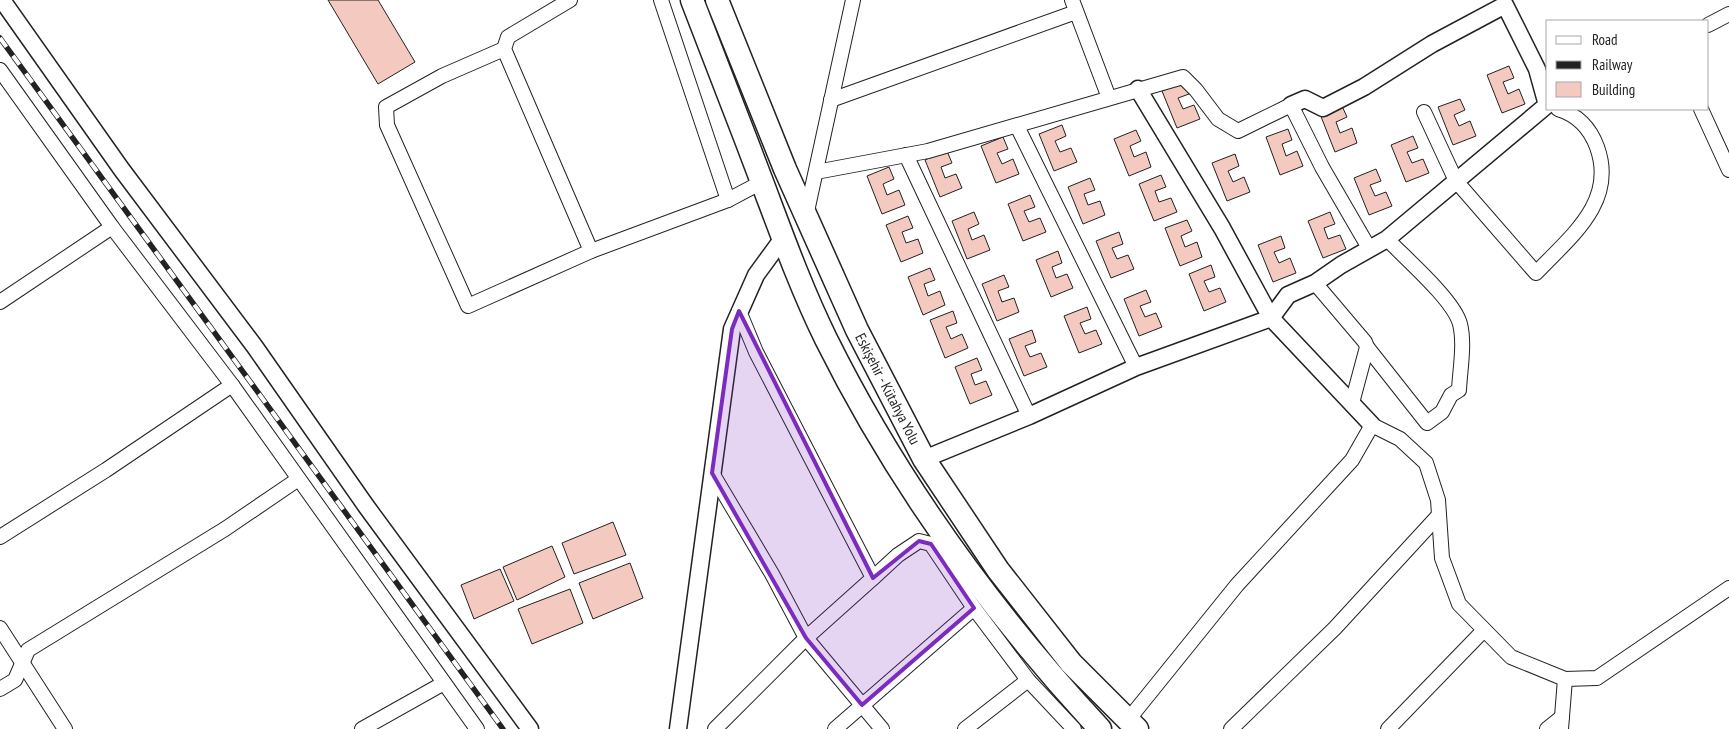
<svg xmlns="http://www.w3.org/2000/svg" width="1729" height="729" font-family="'PT Sans Narrow',sans-serif">
<style>
.building{fill:#f3c9c0;stroke:#222}
.lines{fill:none;stroke-linecap:round;stroke-linejoin:round}
.minor-casing{stroke:#222;stroke-width:16}
.tertiary-casing{stroke:#222;stroke-width:19}
.trunk-casing{stroke:#222;stroke-width:25}
.minor{stroke:#fff;stroke-width:14}
.tertiary{stroke:#fff;stroke-width:16}
.trunk{stroke:#fff;stroke-width:22}
.rail-casing{stroke:#222;stroke-width:5.5}
.rail{stroke:#fff;stroke-width:4;stroke-dasharray:11;stroke-linecap:butt}
.marked{fill:#7b2cbf;fill-opacity:0.2;stroke:#7b2cbf;stroke-width:4;stroke-linejoin:round}
.labels{text-anchor:middle;stroke-width:4;stroke-linejoin:round;paint-order:stroke}
.street-label{font-size:15px;fill:#222;stroke:#fff}
</style>
<rect width="100%" height="100%" fill="#fff"/>
<!-- building -->
<g class="building">
<polygon points="328,0 378,0 415,62 378,84"/>
<polygon points="1509,66 1514,78 1503,82 1508,94 1519,89 1525,104 1502,113 1487,75"/>
<polygon points="1184,82 1189,94 1178,98 1183,109 1194,105 1200,119 1177,128 1162,91"/>
<polygon points="1460,99 1465,110 1454,115 1459,126 1470,121 1476,136 1453,145 1438,107"/>
<polygon points="1342,106 1347,117 1336,122 1340,133 1352,128 1357,143 1335,152 1320,114"/>
<polygon points="1062,125 1066,136 1055,141 1060,152 1071,148 1077,162 1054,171 1039,134"/>
<polygon points="1288,129 1292,140 1282,144 1286,156 1297,151 1303,166 1280,175 1266,137"/>
<polygon points="1136,130 1141,141 1130,146 1134,157 1146,152 1151,167 1129,176 1114,139"/>
<polygon points="1413,136 1418,148 1407,152 1412,163 1423,159 1429,173 1406,182 1391,145"/>
<polygon points="1003,137 1008,149 997,153 1002,164 1013,159 1019,174 996,183 981,146"/>
<polygon points="947,151 952,163 941,167 945,178 956,174 962,188 940,197 925,160"/>
<polygon points="1235,154 1239,166 1228,171 1233,182 1244,177 1250,192 1227,201 1212,163"/>
<polygon points="889,167 894,179 883,184 887,195 899,190 905,205 882,214 867,176"/>
<polygon points="1376,169 1381,181 1370,185 1375,196 1386,192 1392,206 1369,215 1354,178"/>
<polygon points="1161,175 1166,187 1155,191 1159,202 1171,198 1177,212 1154,221 1139,184"/>
<polygon points="1090,178 1095,190 1084,194 1088,205 1100,201 1105,215 1083,224 1068,187"/>
<polygon points="1030,195 1035,207 1024,211 1029,222 1040,218 1046,232 1023,241 1008,204"/>
<polygon points="974,212 979,224 968,229 972,240 984,235 990,250 967,259 952,221"/>
<polygon points="1330,212 1335,224 1324,228 1328,239 1340,235 1346,249 1323,258 1308,221"/>
<polygon points="908,216 913,228 902,232 906,243 918,239 923,253 901,262 886,225"/>
<polygon points="1187,220 1192,231 1181,236 1185,247 1197,242 1202,257 1180,266 1165,228"/>
<polygon points="1119,232 1123,244 1112,248 1117,259 1128,255 1134,269 1111,278 1096,241"/>
<polygon points="1281,236 1285,248 1274,252 1279,263 1290,258 1296,273 1273,282 1258,245"/>
<polygon points="1058,251 1062,263 1052,267 1056,278 1067,274 1073,288 1051,297 1036,260"/>
<polygon points="1211,265 1215,277 1204,281 1209,292 1220,288 1226,302 1204,311 1189,274"/>
<polygon points="930,268 935,280 924,284 928,296 940,291 945,305 923,315 908,277"/>
<polygon points="1004,275 1009,287 998,291 1002,302 1014,298 1019,312 997,321 982,284"/>
<polygon points="1146,290 1151,302 1140,306 1145,317 1156,313 1162,327 1139,336 1124,299"/>
<polygon points="1087,307 1091,319 1080,323 1085,334 1096,330 1102,344 1079,353 1064,316"/>
<polygon points="953,311 957,323 946,327 951,339 962,334 968,348 945,358 930,320"/>
<polygon points="1032,330 1036,342 1025,346 1030,357 1041,353 1047,367 1024,376 1009,339"/>
<polygon points="977,358 982,370 971,374 975,385 986,381 992,395 970,404 955,367"/>
<polygon points="613,522 626,555 574,574 562,543"/>
<polygon points="552,546 565,577 517,600 503,567"/>
<polygon points="630,563 643,598 593,619 579,583"/>
<polygon points="500,569 514,601 474,619 461,585"/>
<polygon points="570,589 583,623 532,644 518,609"/>
</g>
<g class="lines">
<!-- minor casing -->
<g class="minor-casing">
<g id="minor">
<polyline points="570,0 508,37 504,49 591,251"/>
<polyline points="661,0 728,200"/>
<polyline points="1072,0 1109,98"/>
<polyline points="1708,25 1729,14"/>
<polyline points="504,49 442,76 386,107 387,125 468,306 591,251 728,200 762,182"/>
<polyline points="0,70 112,227 232,385 477,729"/>
<polyline points="831,100 1076,12"/>
<polyline points="1701,109 1729,170"/>
<path d="M1424 112 1456 181 1536 273C1570 237 1617 202 1597 147 1590 128 1578 115 1558 109"/>
<polyline points="1017,126 1136,367"/>
<polyline points="906,155 1029,416"/>
<polyline points="816,172 928,151 1183,77 1196,90 1218,119 1238,131 1291,105 1322,167 1369,248"/>
<polyline points="806,216 853,0"/>
<polyline points="1315,283 1365,342 1367,347 1352,403"/>
<polyline points="0,302 112,227"/>
<path d="M1367 347 1427 423 1442 412 1451 395 1459 390C1460 369 1465 344 1460 324 1454 300 1405 258 1387 239"/>
<polyline points="712,473 772,574 806,638 882,729"/>
<polyline points="0,537 106,470 232,385"/>
<polyline points="873,578 898,555 919,541 931,544 974,608 1028,680 1074,729"/>
<polyline points="0,628 65,729"/>
<polyline points="0,689 15,680 28,650 225,529 297,480"/>
<polyline points="1128,720 1237,585 1352,460 1372,425 1400,439 1426,463 1438,500 1442,558 1459,604 1511,657 1565,679 1597,678 1729,588"/>
<polyline points="362,729 444,683"/>
<polyline points="715,729 806,638 873,578 756,352 739,311"/>
<polyline points="835,729 974,608"/>
<polyline points="965,729 1028,680"/>
<polyline points="1231,729 1335,628 1439,515"/>
<polyline points="1388,729 1484,630"/>
<polyline points="1547,729 1562,717"/>
<polyline points="1561,729 1565,679"/>
</g>
</g>
<!-- tertiary casing -->
<g class="tertiary-casing">
<g id="tertiary">
<polyline points="2,0 122,170 255,347 366,506 530,729"/>
<polyline points="1138,89 1222,228 1271,318 1372,425"/>
<polyline points="924,459 1029,416 1136,367 1271,318 1288,295 1315,283 1341,265 1387,239 1547,105 1537,69 1505,5 1432,44 1364,87 1323,108 1305,99 1291,105"/>
<polyline points="678,729 732,329 756,275 783,238"/>
</g>
</g>
<!-- trunk casing -->
<g class="trunk-casing">
<g id="trunk">
<path d="M692 0C715 60 739 121 762 182 782 235 801 288 826 339 898 484 990 610 1100 729"/>
<path id="s1" d="M717 0 785 169 857 330 924 459 998 570 1071 663 1137 729"/>
</g>
</g>
<!-- minor -->
<use href="#minor" class="minor"/>
<!-- tertiary -->
<use href="#tertiary" class="tertiary"/>
<!-- trunk -->
<use href="#trunk" class="trunk"/>
<!-- rail casing -->
<g class="rail-casing">
<polyline id="rail" points="0,38 503,729"/>
</g>
<!-- rail -->
<use href="#rail" class="rail"/>
</g>
<!-- marked area -->
<path class="marked" d="M739 311 873 578 919 541 931 544 974 608 862 705 806 638 712 473 732 329Z"/>
<g class="labels">
<!-- street labels -->
<g class="street-label">
<text dy="5" stroke="none"><textPath href="#s1" startOffset="425">Eskişehir - Kütahya Yolu</textPath></text>
</g>
</g>
<!-- legend -->
<rect x="1546" y="20" width="162" height="90" fill="#ffffff" stroke="#a7a7a7"/>
<rect x="1556" y="36" width="25" height="8" fill="#ffffff" stroke="#a7a7a7"/>
<text x="1592" y="45" font-size="15" fill="#222222">Road</text>
<rect x="1556" y="61" width="25" height="8" fill="#222222" stroke="#a7a7a7"/>
<text x="1592" y="70" font-size="15" fill="#222222">Railway</text>
<rect x="1556" y="82" width="25" height="15" fill="#f3c9c0" stroke="#a7a7a7"/>
<text x="1592" y="95" font-size="15" fill="#222222">Building</text>
</svg>
